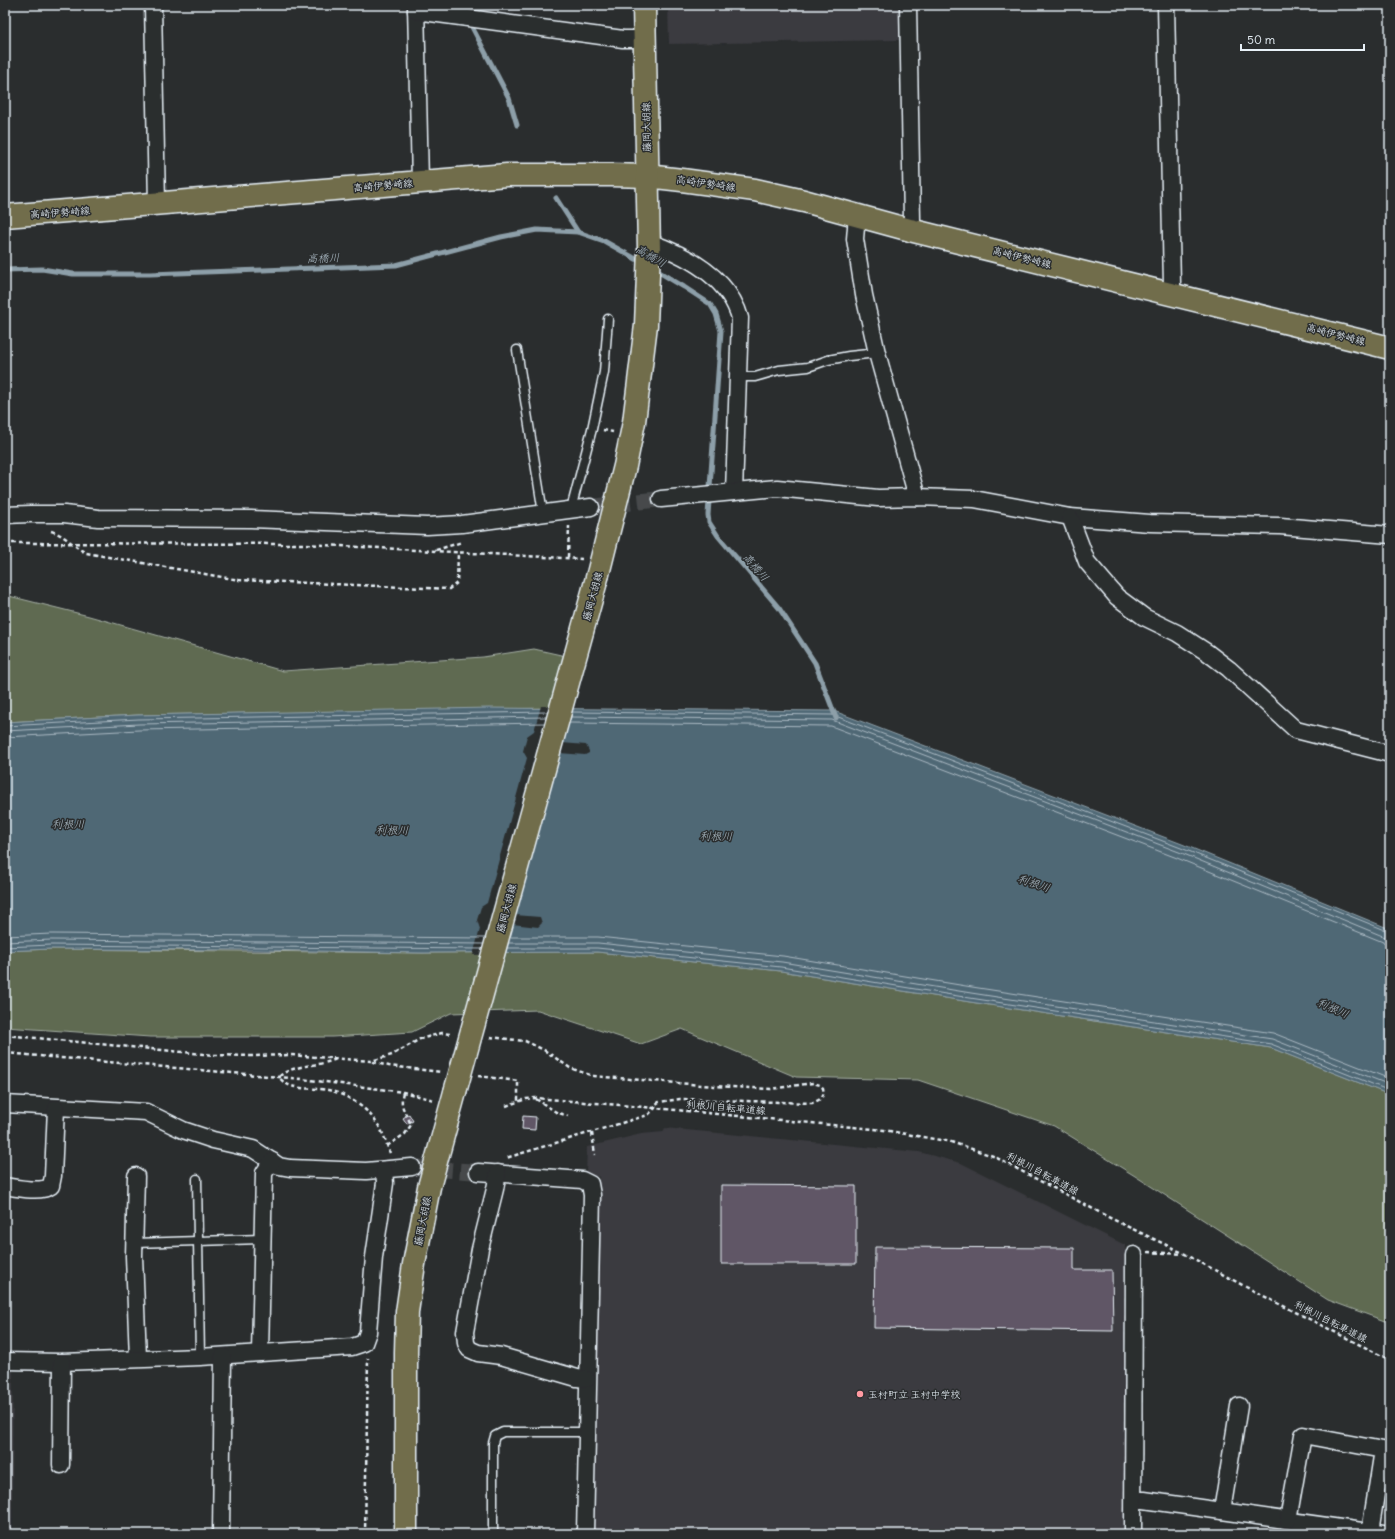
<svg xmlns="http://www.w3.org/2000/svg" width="1395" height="1539" font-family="Delius,'Klee One',sans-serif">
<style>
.built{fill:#3a3a3f}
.green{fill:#5f6a51;stroke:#a4aea4}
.water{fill:#506875;stroke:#8d9fa9}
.pier{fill:#2a2d2e}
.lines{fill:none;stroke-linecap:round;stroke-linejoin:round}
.shore{stroke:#abbac4;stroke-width:1}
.stream{stroke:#8d9fa9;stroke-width:5}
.building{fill:#615766;stroke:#e8f1f8}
.street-tunnel{stroke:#464a4c;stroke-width:16;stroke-dasharray:16 8;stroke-linecap:butt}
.lane-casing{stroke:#e8f1f8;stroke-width:11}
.street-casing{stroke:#e8f1f8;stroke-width:19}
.primary-casing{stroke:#e8f1f8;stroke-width:25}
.path{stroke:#e8f1f8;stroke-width:2.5;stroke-dasharray:4 3;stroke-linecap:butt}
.lane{stroke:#2a2d2e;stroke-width:8}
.street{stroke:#2a2d2e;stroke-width:16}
.primary{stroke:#716d4b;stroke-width:22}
.primary-bridge-casing{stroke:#e8f1f8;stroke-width:25;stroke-linecap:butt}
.primary-bridge{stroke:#716d4b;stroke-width:22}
.poi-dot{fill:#ff9aa2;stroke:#2a2d2e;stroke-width:1.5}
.labels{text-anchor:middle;stroke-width:3;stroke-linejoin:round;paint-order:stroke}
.street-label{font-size:10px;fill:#e8f1f8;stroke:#2a2d2e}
.poi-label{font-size:10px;fill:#e8f1f8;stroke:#2a2d2e;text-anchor:start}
.water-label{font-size:11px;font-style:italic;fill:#abbac4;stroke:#2a2d2e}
</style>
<rect width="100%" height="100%" fill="#2a2d2e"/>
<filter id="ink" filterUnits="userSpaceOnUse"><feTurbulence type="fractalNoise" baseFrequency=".025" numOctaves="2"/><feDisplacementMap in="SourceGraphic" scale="8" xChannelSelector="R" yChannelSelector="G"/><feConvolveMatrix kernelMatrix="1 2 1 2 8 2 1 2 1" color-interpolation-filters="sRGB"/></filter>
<g filter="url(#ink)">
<!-- built -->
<g class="built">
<polygon points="668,5 899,5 899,40 669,44"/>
<polygon points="665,1128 919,1152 961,1163 1125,1245 1124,1534 594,1534 599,1177 586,1174 587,1147 641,1134 663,1132"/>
<polygon points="5,1368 13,1368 12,1534 5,1534"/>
</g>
<!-- green -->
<g class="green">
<polygon points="5,595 89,616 283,671 483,657 534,649 570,657 554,708 138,715 5,722"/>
<polygon points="51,949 422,953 597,952 781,971 970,1002 1271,1048 1390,1095 1390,1323 1328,1300 1135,1176 1054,1126 918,1080 796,1077 682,1029 641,1044 538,1010 451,1013 412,1032 332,1037 150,1037 5,1027 5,951"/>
</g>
<!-- water -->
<polygon class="water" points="489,708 834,711 1182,844 1390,929 1390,1095 1271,1048 970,1002 781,971 597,952 422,953 258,950 51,949 5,951 5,722 138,715"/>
<!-- pier -->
<polygon class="pier" points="541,706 572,706 562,743 586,745 589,751 589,753 585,755 559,753 515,915 540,917 542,923 538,927 512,924 504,954 473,955 480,929 477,920 481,907 487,903 527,758 523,751 527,736 534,731"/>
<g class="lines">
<!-- shore -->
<g class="shore">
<polyline points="572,712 833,715 1181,848 1390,932"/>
<polyline points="571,717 832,720 1179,852 1385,937 1390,937"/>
<polyline points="569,723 831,726 1177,858 1383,942 1390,943"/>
<polyline points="5,726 139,719 548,712"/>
<polyline points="5,731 139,724 546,717"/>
<polyline points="5,737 139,730 545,723"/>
<polyline points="5,936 52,934 485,938"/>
<polyline points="510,937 598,937 783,956 972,987 1273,1033 1390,1079"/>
<polyline points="5,942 51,940 484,944"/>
<polyline points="508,943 598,943 782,962 971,993 1272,1039 1390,1085"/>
<polyline points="5,947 51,945 482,949"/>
<polyline points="507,948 597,948 781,967 970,998 1271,1044 1390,1091"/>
</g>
<!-- stream -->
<g class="stream">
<polyline points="471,25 509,98 517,125"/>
<polyline points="556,198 578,232"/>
<polyline points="654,269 684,287 710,304 716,314 721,331 708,515 709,522 718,536 779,608 815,663 836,718"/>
<polyline points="5,270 42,269 73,274 150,274 396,265 501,237 537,230 578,232 604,241 643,263"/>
</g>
</g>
<!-- building -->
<g class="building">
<polygon points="409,1114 413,1121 407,1124 403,1118"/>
<polygon points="523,1116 536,1117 535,1130 522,1129"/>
<polygon points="721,1185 856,1186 856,1264 721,1264"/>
<polygon points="875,1247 1074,1248 1074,1270 1112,1270 1113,1331 874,1328"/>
</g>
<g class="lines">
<!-- street-tunnel -->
<g class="street-tunnel">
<polyline points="591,507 661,499"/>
<polyline points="412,1167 478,1172"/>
</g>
<!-- lane casing -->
<g class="lane-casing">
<g id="lane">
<polyline points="517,350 543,513"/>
<polyline points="738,377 755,377 779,370 808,367 828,360 849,356 877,353"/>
<polyline points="571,509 592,429 604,372 608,319"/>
<polyline points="197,1179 200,1357"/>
<polyline points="135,1243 262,1239"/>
<polyline points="493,1534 493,1443 495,1436 503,1432 587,1432"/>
</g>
</g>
<!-- street casing -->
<g class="street-casing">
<g id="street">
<polyline points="153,5 157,204"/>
<polyline points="416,5 420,182"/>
<polyline points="908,5 912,220 910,230"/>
<polyline points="1166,5 1172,284 1169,293"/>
<polyline points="416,11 623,39 645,39"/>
<polyline points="857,215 855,239 864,295 877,353 917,497"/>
<path d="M649 242C686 255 729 278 740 318L734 492"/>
<polyline points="661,499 777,488 878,498 917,497 974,499 1070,517 1150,523 1280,526 1390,535"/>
<polyline points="5,515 30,514 64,514 98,518 251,519 427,526 462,524 591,507"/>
<polyline points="1070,517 1087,562 1117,597 1144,617 1177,633 1208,653 1229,669 1296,730 1390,754"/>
<polyline points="5,1104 146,1112 183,1130 213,1140 253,1149 279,1166 290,1168 366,1171 412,1167"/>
<polyline points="478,1172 582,1180 590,1184 592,1195 585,1534"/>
<polyline points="498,1173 495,1189 480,1249 465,1332 466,1343 469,1349 478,1353 501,1356 577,1378 587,1379"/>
<polyline points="136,1176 134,1256 138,1358"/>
<path d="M5 1186C17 1188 41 1193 51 1186L53 1176 56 1108"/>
<polyline points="260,1353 264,1173 272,1161"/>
<polyline points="5,1361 62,1362 200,1357 352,1347 364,1343 368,1332 374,1257 385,1183 384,1170"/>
<polyline points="61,1465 62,1362"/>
<polyline points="1134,1500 1144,1500 1383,1534"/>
<polyline points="1222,1511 1239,1406"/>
<polyline points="1288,1520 1303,1435 1383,1450 1370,1532"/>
<polyline points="221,1534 223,1356"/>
<polyline points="1133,1534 1134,1255"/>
</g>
</g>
<!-- primary casing -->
<g class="primary-casing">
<g id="primary">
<polyline points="5,216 507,175 611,175 647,176 682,180 755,190 804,201 910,230 1390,348"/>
<polyline points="598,574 625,466 634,422 646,325 649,249 644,5"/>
<polyline points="406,1534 406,1352 407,1312 414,1264 429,1187 455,1092"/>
</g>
</g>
<!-- path -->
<g class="path">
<polyline points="603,430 613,432"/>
<path d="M51 531C65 535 73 546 86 553L239 580 449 589 457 583 458 553"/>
<polyline points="5,543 305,544 582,559"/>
<polyline points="436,550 462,542"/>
<polyline points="568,557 569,526"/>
<polyline points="5,1035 214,1055 253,1056 290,1055 371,1061 392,1055 420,1039 442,1033 451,1034"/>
<path d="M490 1037 525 1041 544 1050 570 1068 593 1076 714 1086 771 1089 813 1083 820 1085 823 1088C825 1097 820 1100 812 1103L680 1099 659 1102 656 1104 655 1108 648 1115 506 1158"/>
<polyline points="5,1053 302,1079 403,1092 434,1100"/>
<path d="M336 1059C319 1067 291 1064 279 1077 289 1092 312 1087 328 1090 346 1094 366 1107 376 1122 383 1131 386 1143 390 1153"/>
<polyline points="373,1062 389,1066 441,1072"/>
<polyline points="478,1076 518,1081 518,1102"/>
<polyline points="536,1099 556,1112 568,1116"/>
<polyline points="506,1106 526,1099 536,1098 655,1108 884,1130 951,1142 993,1156 1112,1219 1185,1254 1246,1287 1390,1360"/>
<polyline points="592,1133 595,1155"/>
<path d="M387 1146 405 1134 411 1125C406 1111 399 1109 403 1092"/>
<polyline points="1148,1252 1183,1254"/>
<polyline points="365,1534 368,1358"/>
</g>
<!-- lane -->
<use href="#lane" class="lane"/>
<!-- street -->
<use href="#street" class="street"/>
<!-- primary -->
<use href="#primary" class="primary"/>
<!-- primary-bridge casing -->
<g class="primary-bridge-casing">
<polyline id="primary-bridge" points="455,1092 598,574"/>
</g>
<!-- primary-bridge -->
<use href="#primary-bridge" class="primary-bridge"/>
</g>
</g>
<!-- markers -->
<circle class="poi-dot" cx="860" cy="1394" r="4"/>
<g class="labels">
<!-- street labels -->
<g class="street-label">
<text transform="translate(646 127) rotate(-91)" y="4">藤岡大胡線</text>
<text transform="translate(706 183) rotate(8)" y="4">高崎伊勢崎線</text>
<text transform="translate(383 185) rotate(-5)" y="4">高崎伊勢崎線</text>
<text transform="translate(60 212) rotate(-4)" y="4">高崎伊勢崎線</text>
<text transform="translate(1022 257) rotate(14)" y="4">高崎伊勢崎線</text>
<text transform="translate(1336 334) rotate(14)" y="4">高崎伊勢崎線</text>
<text transform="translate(592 596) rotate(-75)" y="4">藤岡大胡線</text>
<text transform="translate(506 908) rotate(-75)" y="4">藤岡大胡線</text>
<text transform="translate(726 1107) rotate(5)" y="4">利根川自転車道線</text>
<text transform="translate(1043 1173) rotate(28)" y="4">利根川自転車道線</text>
<text transform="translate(422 1221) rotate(-79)" y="4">藤岡大胡線</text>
<text transform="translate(1331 1321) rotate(27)" y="4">利根川自転車道線</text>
</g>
<!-- poi labels -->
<g class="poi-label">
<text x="868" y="1398">玉村町立 玉村中学校</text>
</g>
<!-- water labels -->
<g class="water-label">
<text transform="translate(651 256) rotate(30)" y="4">高橋川</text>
<text transform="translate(323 258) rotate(-2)" y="4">高橋川</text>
<text transform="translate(756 567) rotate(49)" y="4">高橋川</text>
<text x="68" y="828">利根川</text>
<text transform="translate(392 830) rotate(1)" y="4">利根川</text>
<text transform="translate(716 836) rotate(1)" y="4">利根川</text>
<text transform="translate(1034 883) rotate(19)" y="4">利根川</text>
<text transform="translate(1333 1008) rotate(24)" y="4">利根川</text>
</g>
</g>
<!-- margin -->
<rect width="1395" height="1539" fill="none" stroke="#2a2d2e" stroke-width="20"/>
<rect x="10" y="10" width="1375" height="1519" fill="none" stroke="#e8f1f8" stroke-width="1.5" filter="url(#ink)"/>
<!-- scale -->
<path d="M1241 44v6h123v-6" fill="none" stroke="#e8f1f8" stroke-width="2"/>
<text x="1247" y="44" font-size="12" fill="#e8f1f8" stroke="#2a2d2e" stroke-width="3" paint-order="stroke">50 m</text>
</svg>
